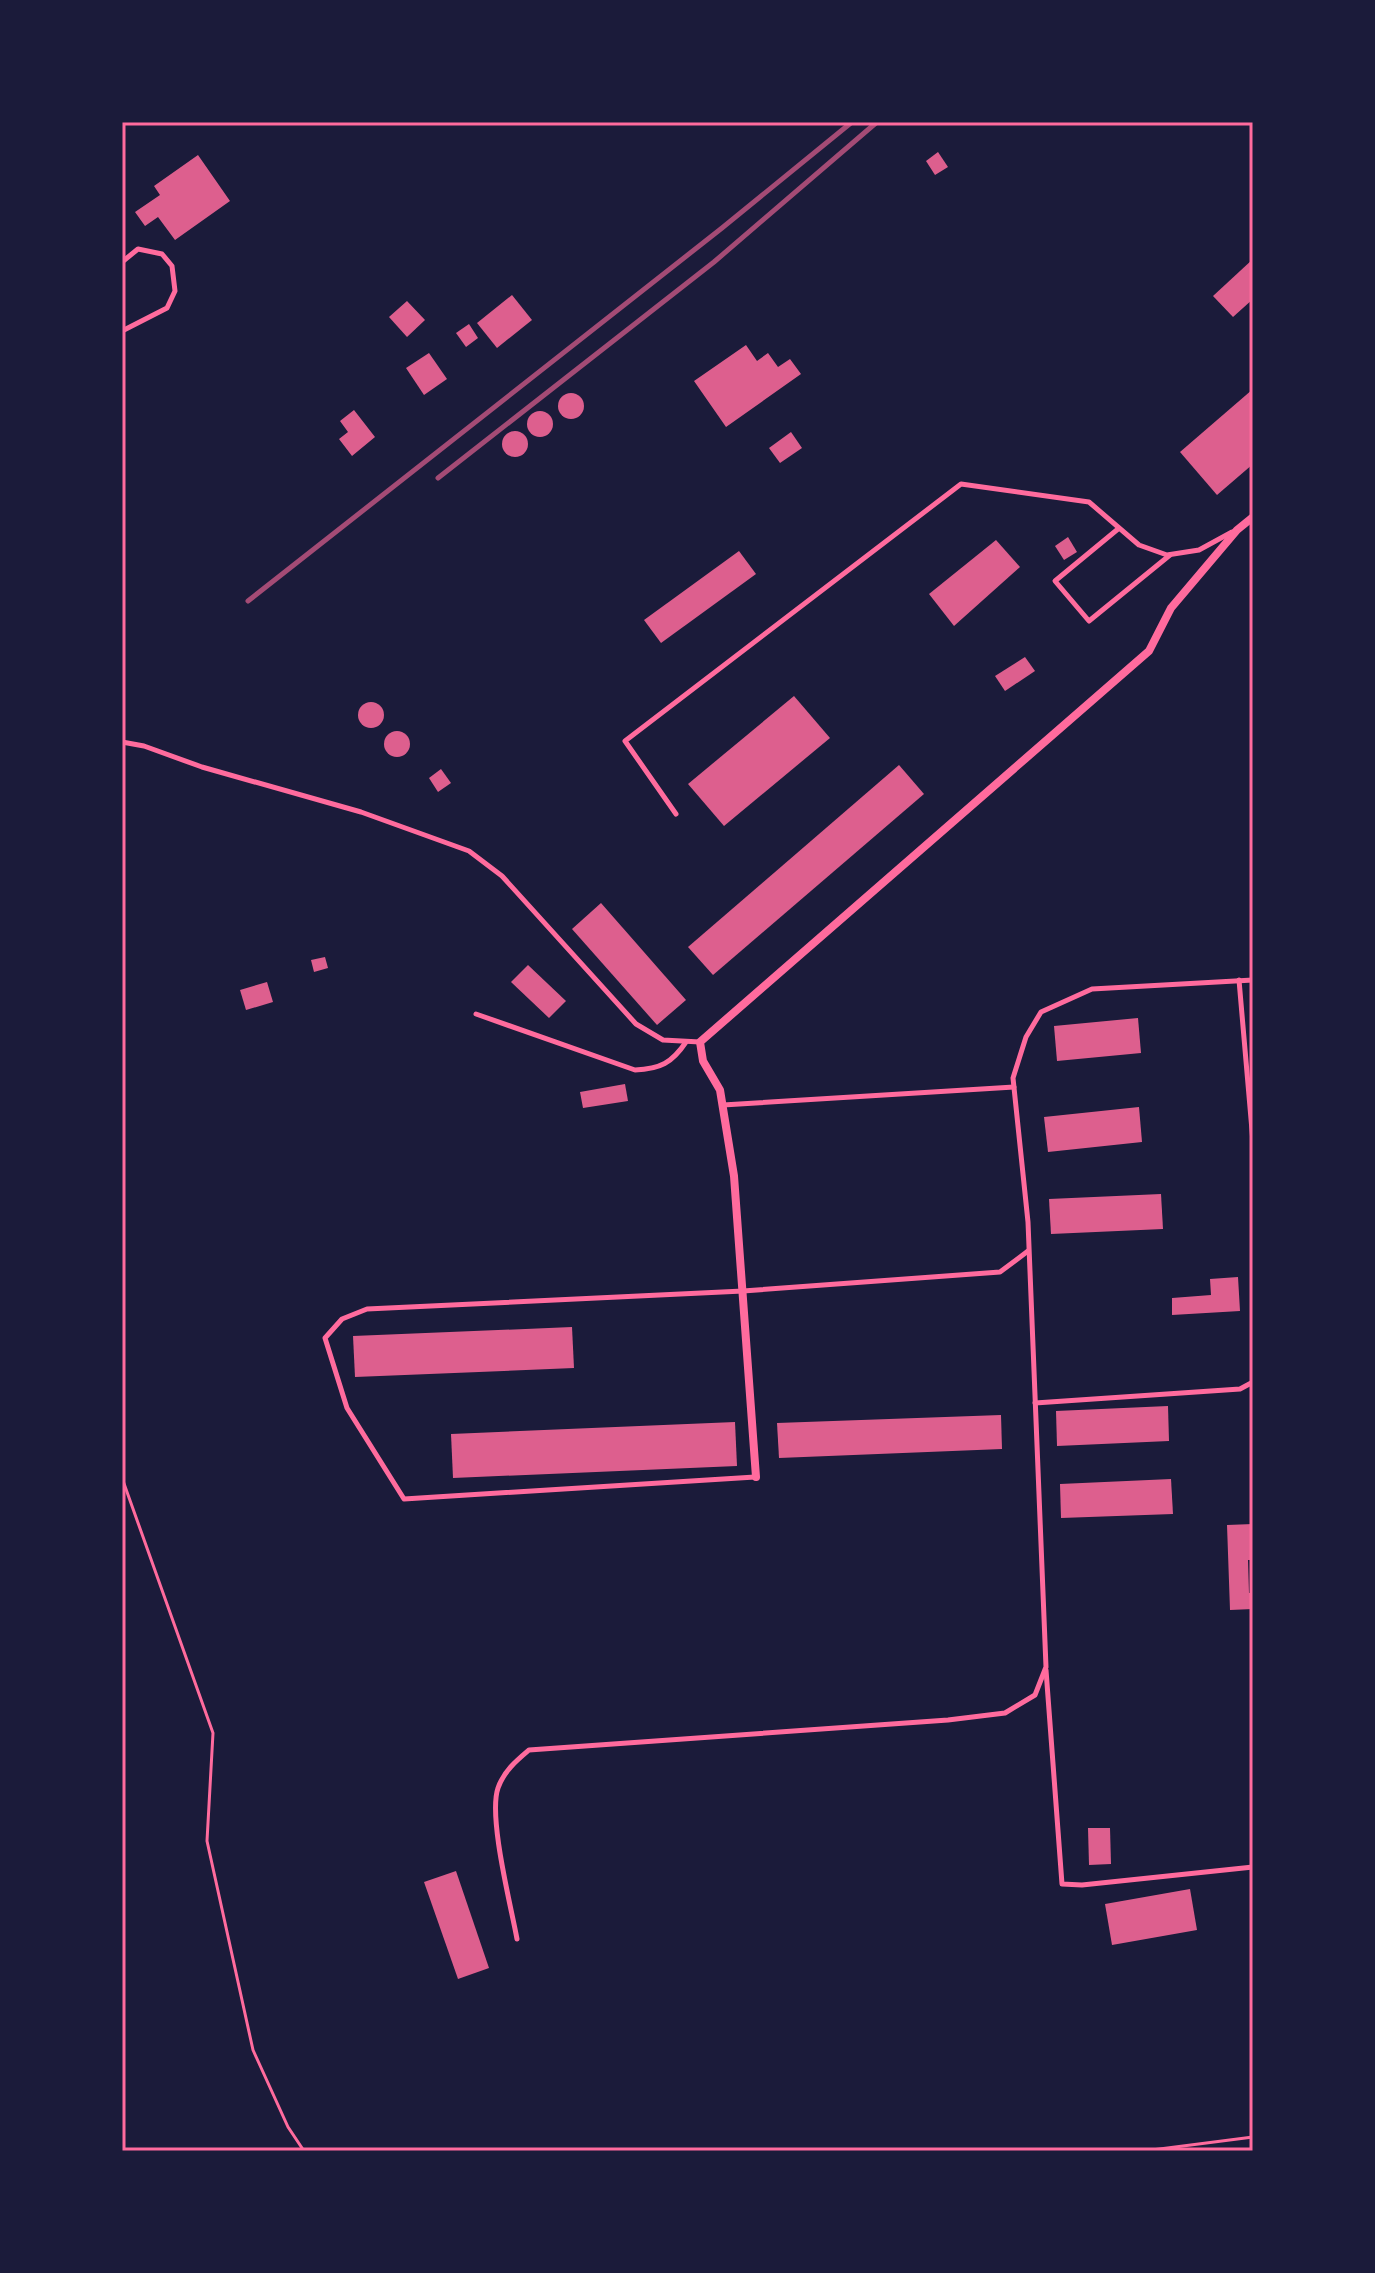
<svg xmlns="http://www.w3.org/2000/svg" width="1375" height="2273" font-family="'Source Sans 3',sans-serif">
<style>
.building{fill:#dd5f8e}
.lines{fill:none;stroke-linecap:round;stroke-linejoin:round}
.path{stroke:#ff6b9d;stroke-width:3}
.service{stroke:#ff6b9d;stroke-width:5}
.minor{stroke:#ff6b9d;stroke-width:8}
.rail{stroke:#a44b75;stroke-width:5}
.neatline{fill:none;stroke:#ff6b9d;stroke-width:3}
</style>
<rect width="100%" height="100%" fill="#1b1b3a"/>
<!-- building -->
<g class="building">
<polygon points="938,152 948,167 935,175 926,161"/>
<polygon points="198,155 230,201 175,240 158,217 145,226 135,212 160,195 154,186"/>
<polygon points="1253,259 1253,299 1233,317 1213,296"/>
<polygon points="512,295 532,320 497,348 477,323"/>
<polygon points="407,301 425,320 407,337 389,317"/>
<polygon points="469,324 478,338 466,347 456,333"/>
<polygon points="746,345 757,361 768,353 778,367 790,359 801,374 726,427 694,381"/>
<polygon points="429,353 447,379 424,395 406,368"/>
<polygon points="1253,389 1253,464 1217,495 1180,452"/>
<circle cx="571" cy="406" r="13"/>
<polygon points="354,410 375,437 352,456 339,439 348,432 340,421"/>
<circle cx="540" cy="424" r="13"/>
<circle cx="515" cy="444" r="13"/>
<polygon points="791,432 802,448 780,463 769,448"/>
<polygon points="1068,537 1077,552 1064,560 1055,546"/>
<polygon points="996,540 1020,567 954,626 929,594"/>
<polygon points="739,551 756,574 661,643 644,620"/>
<polygon points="1025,657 1035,671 1005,691 995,676"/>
<polygon points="794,696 830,738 724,826 688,784"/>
<circle cx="371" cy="715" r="13"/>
<circle cx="397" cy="744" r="13"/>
<polygon points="899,765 924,794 713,975 688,947"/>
<polygon points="441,769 451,783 438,792 429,778"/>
<polygon points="601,903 686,1000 657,1025 572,929"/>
<polygon points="325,957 328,968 314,972 311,960"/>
<polygon points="528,965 566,1001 549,1018 511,982"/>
<polygon points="267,982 273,1002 246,1010 240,990"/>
<polygon points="1138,1018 1141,1053 1057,1061 1054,1026"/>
<polygon points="625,1084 628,1101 583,1108 580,1092"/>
<polygon points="1139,1107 1142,1142 1048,1152 1044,1117"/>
<polygon points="1161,1194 1163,1229 1051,1234 1049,1199"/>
<polygon points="1238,1277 1240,1311 1172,1315 1172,1298 1211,1295 1210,1279"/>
<polygon points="572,1327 574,1368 355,1377 353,1336"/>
<polygon points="1168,1406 1169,1441 1057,1446 1056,1411"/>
<polygon points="1001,1415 1002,1449 779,1458 777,1423"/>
<polygon points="735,1422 737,1466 453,1478 451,1434"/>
<polygon points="1171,1479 1173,1514 1061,1518 1060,1484"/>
<polygon points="1253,1524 1253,1560 1248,1560 1249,1593 1253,1593 1253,1609 1230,1610 1227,1525"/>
<polygon points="1088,1828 1110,1828 1111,1864 1089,1865"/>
<polygon points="456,1871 489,1968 458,1979 424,1882"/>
<polygon points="1190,1889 1197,1930 1112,1945 1105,1904"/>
</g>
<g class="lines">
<!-- path -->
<g class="path">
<polyline points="122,1478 213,1733 207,1841 253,2050 288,2127 304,2151"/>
<polyline points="1144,2151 1253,2137"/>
</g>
<!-- service -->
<g class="service">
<polyline points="122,262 138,249 162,254 172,266 175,291 167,308 122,331"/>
<polyline points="1118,529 1055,581 1089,621 1170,555"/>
<polyline points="122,742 144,746 202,767 361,812 469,851 502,876 636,1024 663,1040 700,1042"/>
<polyline points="676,814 625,741 961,484 1089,502 1139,545 1167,555 1199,550 1232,532"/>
<polyline points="1239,980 1253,1142"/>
<path d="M476 1014 635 1070C660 1069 672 1063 686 1042"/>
<polyline points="723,1105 1014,1087"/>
<polyline points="1035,1403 1240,1389 1253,1382"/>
<polyline points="755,1477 404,1499 347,1408 325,1338 342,1319 367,1309 743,1291 1000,1272 1028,1251"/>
<polyline points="1046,1670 1062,1884 1082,1885 1253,1867"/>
<path d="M517 1939C511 1906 488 1817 498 1788 504 1771 516 1761 529 1750L948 1720 1005 1713 1035 1695 1046 1667 1028 1222 1013 1078 1026 1037 1041 1012 1092 989 1253 980"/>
</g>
<!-- minor -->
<polyline class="minor" points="756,1477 734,1176 720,1090 703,1061 700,1042 1149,651 1171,608 1237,530 1253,517"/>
<!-- rail -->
<g class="rail">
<polyline points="438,478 714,262 877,122"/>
<polyline points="248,601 722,228 852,122"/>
</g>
</g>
<!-- border -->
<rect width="1375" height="2273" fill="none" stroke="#1b1b3a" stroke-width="248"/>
<rect x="124" y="124" width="1127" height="2025" class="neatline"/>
</svg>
